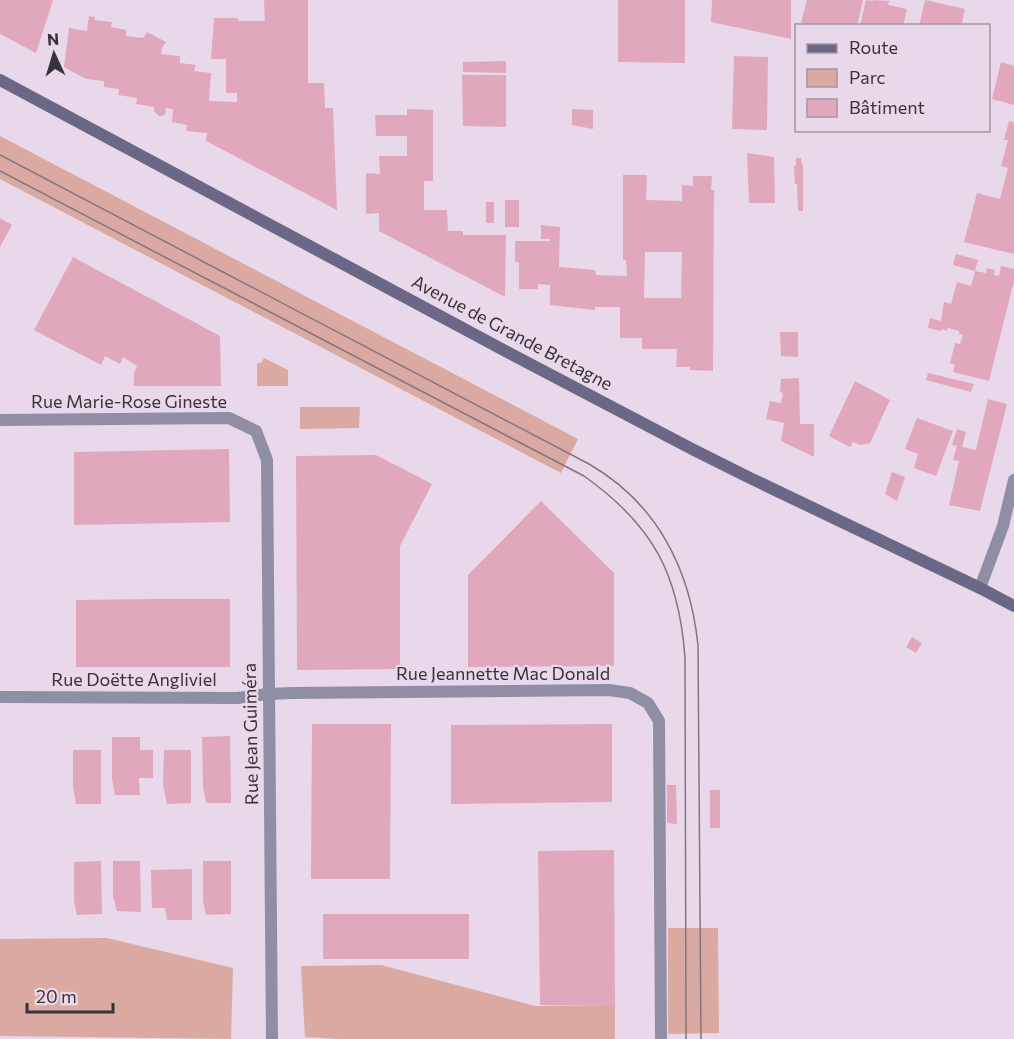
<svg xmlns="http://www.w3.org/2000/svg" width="1014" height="1039" font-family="Commissioner,sans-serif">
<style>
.green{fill:#daa9a1}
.building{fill:#e1a7bc;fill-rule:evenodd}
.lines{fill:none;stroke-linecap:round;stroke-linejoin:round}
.street{stroke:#908ea4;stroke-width:12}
.secondary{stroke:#6b6787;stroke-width:12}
.tram{stroke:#807581;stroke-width:1.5}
.labels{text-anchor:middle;stroke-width:4.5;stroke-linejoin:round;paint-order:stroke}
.street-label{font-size:18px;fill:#39323a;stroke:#e9d8ea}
</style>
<rect width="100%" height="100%" fill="#e9d8ea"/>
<!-- green -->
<g class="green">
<polygon points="0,136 578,439 561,473 0,179"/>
<polygon points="264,358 288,370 288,386 257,386 257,363 261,363"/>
<polygon points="300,407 360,407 359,428 300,429"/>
<polygon points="668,928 718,928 719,1033 668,1034"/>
<polygon points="107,938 233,968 231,1039 0,1036 0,939"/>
<polygon points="381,965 535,1006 615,1005 615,1039 339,1039 305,1037 301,966"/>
</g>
<!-- building -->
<g class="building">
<polygon points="0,0 53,0 36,53 0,34"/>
<polygon points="264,0 308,0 308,83 324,83 325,108 333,108 337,210 206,141 207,133 186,131 187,125 172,122 173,109 166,108 165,114 162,116 159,116 154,111 154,107 136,104 137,98 118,95 119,89 104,87 104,81 86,79 64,67 69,28 87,31 89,16 95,17 94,20 112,22 111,27 126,30 126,36 143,38 147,32 166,42 162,48 161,54 180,56 180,63 196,65 194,71 211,73 209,101 237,102 237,93 226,93 226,59 211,59 214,18 238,18 238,21 265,21"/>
<polygon points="618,0 685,0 685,63 618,62"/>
<polygon points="712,0 791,0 791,39 711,22"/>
<polygon points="807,0 863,0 857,26 812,26 801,23"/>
<polygon points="866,0 873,1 873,0 889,1 888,5 907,9 903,26 860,26"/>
<polygon points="925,0 965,9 961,26 919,26"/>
<polygon points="734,56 768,57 767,130 732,129"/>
<polygon points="506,61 506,73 463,72 463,62"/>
<polygon points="1001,62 1014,66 1014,105 992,99"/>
<polygon points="462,75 506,75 506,127 463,126"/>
<polygon points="407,109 433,110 433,181 424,181 424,210 447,210 448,231 463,231 463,235 506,235 505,297 379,231 379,213 366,214 366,173 380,174 379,156 407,156 407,136 376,136 375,115 407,115"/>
<polygon points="572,109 593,110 593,129 572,125"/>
<polygon points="1009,121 1014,122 1014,254 964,242 977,193 1000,199 1008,168 1001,166 1008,140 1004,140"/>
<polygon points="747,153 774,157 775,203 749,203"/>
<polygon points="796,158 801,158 802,165 803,165 803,211 798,211 797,184 795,184 794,166 796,166"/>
<path d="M623 175H647L646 200 682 201V185L693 186V176H712L711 190H714L713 371 690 370V367H676L677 349H642V338H620V307H595V310L550 305V285L538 284V289H519V263L515 262V241H550V239H541V225L560 227 559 267 595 270 596 275 627 276 626 260H623ZM645 252H682L681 298H644Z"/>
<rect x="505" y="200" width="14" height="27"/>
<rect x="486" y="202" width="8" height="21"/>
<polygon points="0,218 12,225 0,247"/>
<polygon points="956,254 978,260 975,271 986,273 987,268 995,270 994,275 999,276 1001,266 1014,269 1014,281 989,381 953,372 955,365 950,363 955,343 960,344 963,335 959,334 959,331 948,328 947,331 941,329 941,331 928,328 930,318 941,321 944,302 951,304 957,282 971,286 975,271 953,265"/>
<polygon points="73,257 220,336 221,386 134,386 134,373 137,366 123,357 120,364 105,356 101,365 34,330"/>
<polygon points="780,332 798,332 798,357 781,356"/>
<polygon points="928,373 974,384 971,392 926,380"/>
<polygon points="799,378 800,424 814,424 814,457 781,441 784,423 766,419 770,401 781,403 783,393 780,392 781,379"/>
<polygon points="855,381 890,400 870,443 860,445 853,442 850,447 829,436"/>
<polygon points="988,399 1007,404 980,511 949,505 959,461 953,460 957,446 952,445 957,429 966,432 962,447 976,450"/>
<polygon points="917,418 953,431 936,476 914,468 918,454 905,449"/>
<polygon points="229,449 230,522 74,525 74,452"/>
<polygon points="376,455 432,484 400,546 400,669 297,670 296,456"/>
<polygon points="892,472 905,477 897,501 885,494"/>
<polygon points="541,501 614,573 614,666 468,667 468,575"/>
<polygon points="154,599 230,599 230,667 76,667 76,600"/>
<polygon points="912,637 922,643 916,653 906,647"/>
<polygon points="312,724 391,724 390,879 311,879"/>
<polygon points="612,724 612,802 451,804 451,725"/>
<polygon points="230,736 231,803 206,803 203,786 202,737"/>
<polygon points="112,737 140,737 140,750 153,750 153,778 139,778 140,795 115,795 112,779"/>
<polygon points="73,750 101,750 101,804 76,804 73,786"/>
<polygon points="164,750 191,750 191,803 167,804 163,785"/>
<polygon points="667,785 676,785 677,824 667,823"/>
<rect x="710" y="790" width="10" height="38"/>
<polygon points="614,850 615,1005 540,1005 538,851"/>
<polygon points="101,861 102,914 77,915 74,901 74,862"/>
<polygon points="113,861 140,861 141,912 117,911 113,896"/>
<polygon points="203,861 231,861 231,914 206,915 203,901"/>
<polygon points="192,869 192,920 167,920 165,908 152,908 151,870"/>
<rect x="323" y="914" width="146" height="45"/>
</g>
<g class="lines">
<!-- street -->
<g class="street">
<polyline points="0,420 229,418 256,431 267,460 272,1039"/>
<polyline points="980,588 1003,526 1014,480"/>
<polyline points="0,697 237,698 268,694 293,693 609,690 630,693 648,703 659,721 661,1039"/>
</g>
<!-- secondary -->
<polyline class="secondary" points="0,80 511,354 692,449 750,478 980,588 1014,606"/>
<!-- tram -->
<g class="tram">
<path d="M0 155 589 464C657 503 690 569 698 645L701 1039"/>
<path d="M0 171 584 476C653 525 679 574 685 658L686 1039"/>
</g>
</g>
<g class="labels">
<!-- street labels -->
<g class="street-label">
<text transform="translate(512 333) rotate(28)" y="6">Avenue de Grande Bretagne</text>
<text x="129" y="408">Rue Marie-Rose Gineste</text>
<text x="503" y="680">Rue Jeannette Mac Donald</text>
<text x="134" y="686">Rue Doëtte Angliviel</text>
<text transform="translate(251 734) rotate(-91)" y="6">Rue Jean Guiméra</text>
</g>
</g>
<!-- legend -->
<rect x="795" y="24" width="195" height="108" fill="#e9d8ea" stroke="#a396a4" stroke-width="1.5"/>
<rect x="807" y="44" width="30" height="9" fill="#6b6787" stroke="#a396a4" stroke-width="1.5"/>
<text x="849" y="54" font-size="18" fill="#39323a">Route</text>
<rect x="807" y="69" width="30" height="18" fill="#daa9a1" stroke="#a396a4" stroke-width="1.5"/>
<text x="849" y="84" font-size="18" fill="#39323a">Parc</text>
<rect x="807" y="99" width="30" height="18" fill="#e1a7bc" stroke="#a396a4" stroke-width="1.5"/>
<text x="849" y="114" font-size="18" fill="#39323a">Bâtiment</text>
<!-- north arrow -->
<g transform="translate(54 54) rotate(356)" stroke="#e9d8ea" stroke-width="4.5" paint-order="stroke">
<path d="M0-4.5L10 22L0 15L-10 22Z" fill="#39323a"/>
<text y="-9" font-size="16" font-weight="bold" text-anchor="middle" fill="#39323a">N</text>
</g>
<!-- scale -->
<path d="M27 1003v9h86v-9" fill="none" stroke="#39323a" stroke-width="3"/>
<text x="36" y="1003" font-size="18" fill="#39323a" stroke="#e9d8ea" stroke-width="4.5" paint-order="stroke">20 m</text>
</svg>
